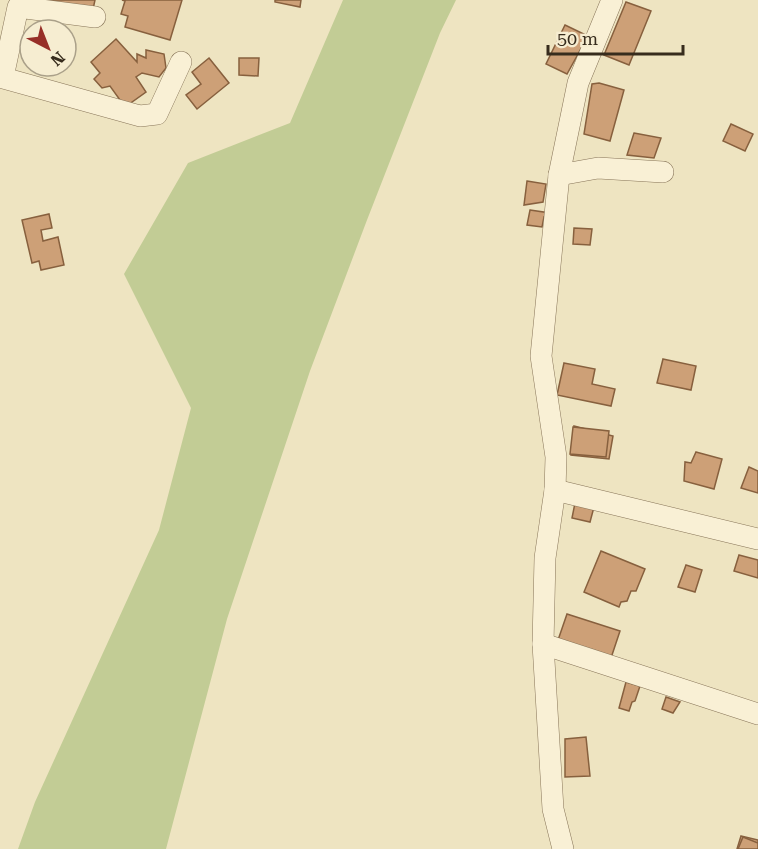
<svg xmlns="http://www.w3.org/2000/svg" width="758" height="849" font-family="'Roboto Serif',serif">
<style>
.green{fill:#c2cc95}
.building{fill:#cda077;stroke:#87603e;stroke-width:1.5}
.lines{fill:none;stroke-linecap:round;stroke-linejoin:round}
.minor-casing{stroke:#887559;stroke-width:22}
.minor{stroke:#f9f0d5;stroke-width:21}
</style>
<rect width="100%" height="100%" fill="#eee4c1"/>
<!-- green -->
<polygon class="green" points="343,0 456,0 440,33 367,220 310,371 227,619 166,849 18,849 35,802 159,530 191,408 124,274 188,163 290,123"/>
<!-- building -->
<g class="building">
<polygon points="30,0 95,0 92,14"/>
<polygon points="122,0 182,0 170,40 125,27 128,16 121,14 125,1"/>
<polygon points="275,0 301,0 300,7 275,2"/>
<polygon points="626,2 651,11 629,65 604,55"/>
<polygon points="565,25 588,36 567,74 546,64"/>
<polygon points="116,39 137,62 137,54 146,58 146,50 164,54 166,68 159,77 142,73 136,77 146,92 125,107 110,86 102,88 94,79 100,73 91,62"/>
<polygon points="209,58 229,83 197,109 186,95 201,84 192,72"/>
<polygon points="239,58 259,58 258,76 239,75"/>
<polygon points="599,83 624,90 610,141 584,134 592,84"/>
<polygon points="731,124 753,134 745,151 723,141"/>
<polygon points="634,133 661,138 654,158 627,155"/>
<polygon points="527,181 546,184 543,202 524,205"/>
<polygon points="530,210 550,213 549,219 544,217 542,227 527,225"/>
<polygon points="49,214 52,228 41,230 43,241 58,237 64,265 41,270 39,261 32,263 22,220"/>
<polygon points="574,228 592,229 590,245 573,244"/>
<polygon points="663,359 696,366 691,390 657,383"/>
<polygon points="564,363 595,369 592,384 615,389 611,406 557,395"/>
<polygon points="574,426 613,436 609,459 571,455"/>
<polygon points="573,427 609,431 606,457 570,454"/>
<polygon points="696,452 722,459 714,489 684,481 685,462 691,463"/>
<polygon points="749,467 758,471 758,493 741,488"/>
<polygon points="575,503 594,507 590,522 572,518"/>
<polygon points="601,551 645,569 636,591 631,591 627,601 621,602 619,607 584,592"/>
<polygon points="739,555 758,560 758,578 734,571"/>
<polygon points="686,565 702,570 695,592 678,587"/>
<polygon points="567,614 620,631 610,661 557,643"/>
<polygon points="626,682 640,686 635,701 632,702 629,711 619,708"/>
<polygon points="666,697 680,702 673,713 662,709"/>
<polygon points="586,737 590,776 565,777 565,739"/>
<polygon points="741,836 758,840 758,849 737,849"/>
<polygon points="743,837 758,843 758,849 738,849"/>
</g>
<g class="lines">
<!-- minor casing -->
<g class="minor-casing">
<g id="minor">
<polyline points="0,77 140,116 157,114 181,62"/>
<polyline points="3,77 18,7 95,17"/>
<polyline points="559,175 598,168 663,172"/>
<polyline points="555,490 758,539"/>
<polyline points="543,644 758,714"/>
<polyline points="563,849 553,809 543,644 545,558 555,490 556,457 541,356 559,175 578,83 612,0"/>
</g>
</g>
<!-- minor -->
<use href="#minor" class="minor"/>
</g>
<!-- north arrow -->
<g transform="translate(48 48) rotate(138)"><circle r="28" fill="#f6edd1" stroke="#aaa089" stroke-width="1.5"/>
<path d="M0-4.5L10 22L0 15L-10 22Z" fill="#972f28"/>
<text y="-9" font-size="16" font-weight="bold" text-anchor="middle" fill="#372c1d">N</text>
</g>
<!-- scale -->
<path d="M548 45v9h135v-9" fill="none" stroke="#372c1d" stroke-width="3"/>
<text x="557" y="45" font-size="18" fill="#372c1d" stroke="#f6edd1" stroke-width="4.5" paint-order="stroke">50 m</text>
</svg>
